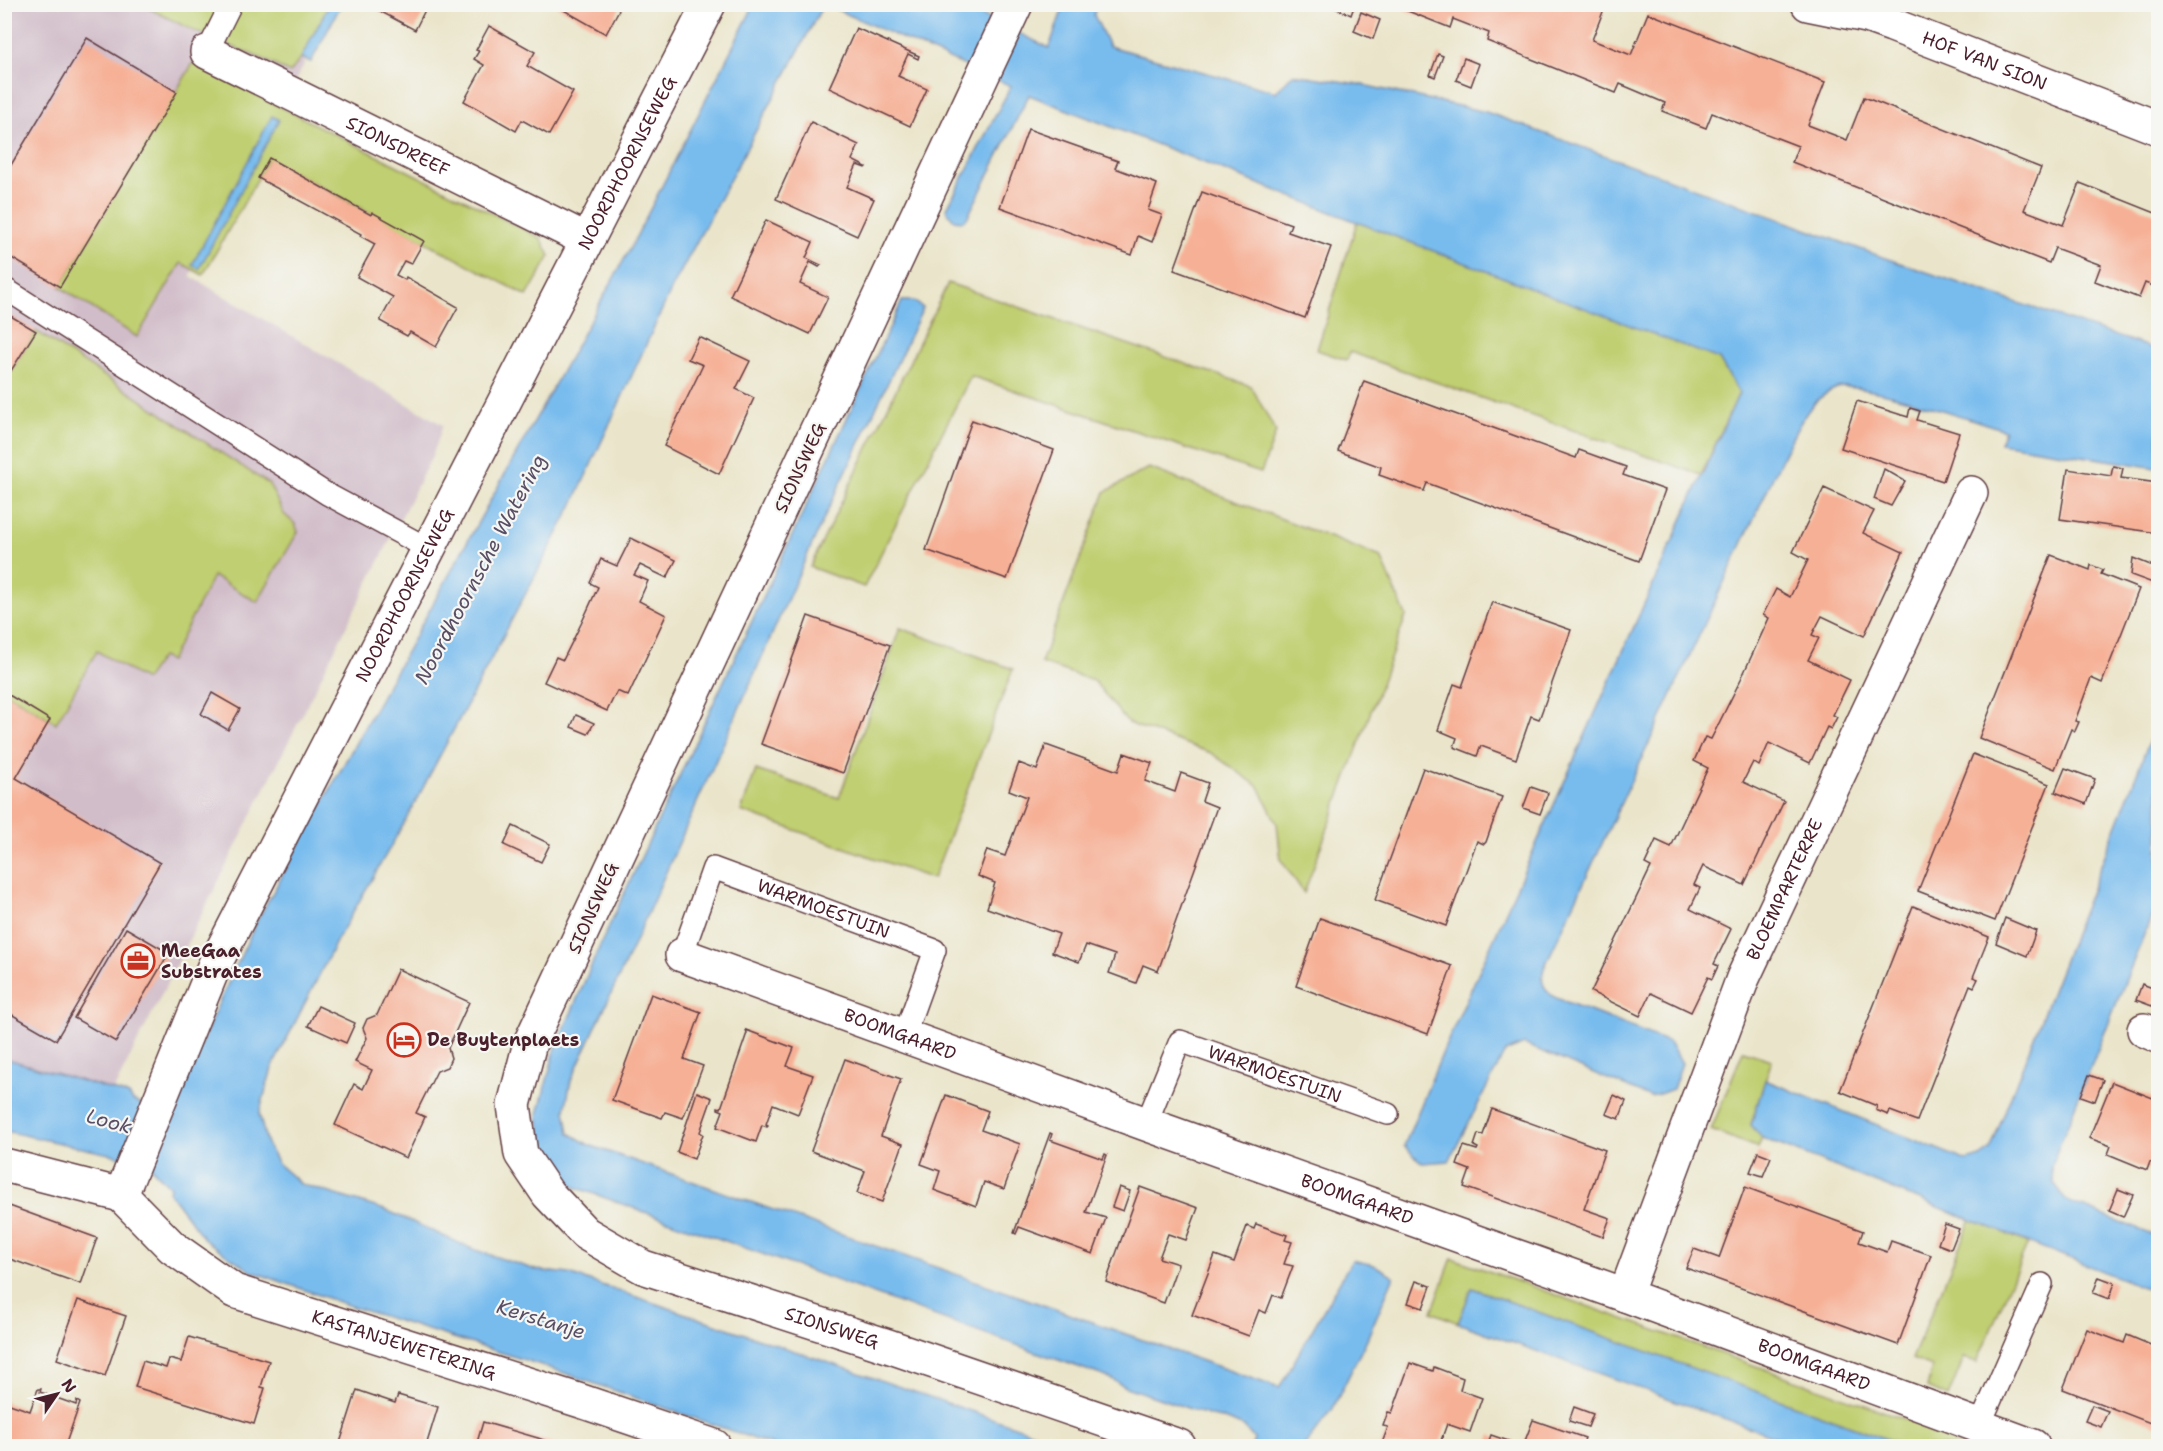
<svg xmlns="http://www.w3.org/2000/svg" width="2163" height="1451" font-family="'Shantell Sans',sans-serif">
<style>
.industrial{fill:#d1bdc9}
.green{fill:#c0cf71;stroke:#85774e;stroke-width:1.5}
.water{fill:#78bcee;stroke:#616e8c;stroke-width:1.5}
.building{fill:#f6b096}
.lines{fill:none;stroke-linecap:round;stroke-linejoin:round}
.lane-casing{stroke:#623d43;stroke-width:24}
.street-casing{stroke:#623d43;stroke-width:36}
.lane{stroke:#fff;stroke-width:21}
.street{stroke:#fff;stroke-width:33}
.labels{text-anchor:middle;stroke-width:4.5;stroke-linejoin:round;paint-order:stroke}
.street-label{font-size:18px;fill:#4a1f2b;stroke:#f6f6f2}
.poi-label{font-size:18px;font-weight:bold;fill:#4a1f2b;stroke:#f6f6f2;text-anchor:start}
.water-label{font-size:20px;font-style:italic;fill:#584e66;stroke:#f6f6f2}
</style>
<rect width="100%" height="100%" fill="#f6f6f2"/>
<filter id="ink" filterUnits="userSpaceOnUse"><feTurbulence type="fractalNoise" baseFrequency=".0167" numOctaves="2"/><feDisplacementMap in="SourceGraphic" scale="12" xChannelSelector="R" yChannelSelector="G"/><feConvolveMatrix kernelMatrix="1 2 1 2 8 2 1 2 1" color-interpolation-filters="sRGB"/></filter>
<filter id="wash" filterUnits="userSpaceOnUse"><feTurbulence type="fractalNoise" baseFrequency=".008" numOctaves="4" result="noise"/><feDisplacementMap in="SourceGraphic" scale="24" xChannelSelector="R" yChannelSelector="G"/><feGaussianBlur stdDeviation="1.35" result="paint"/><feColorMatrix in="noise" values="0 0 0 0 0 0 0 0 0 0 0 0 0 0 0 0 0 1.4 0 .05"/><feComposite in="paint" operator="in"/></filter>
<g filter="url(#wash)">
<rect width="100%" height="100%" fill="#eae5ca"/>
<!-- industrial -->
<polygon class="industrial" points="4,5 336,5 190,276 443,425 432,456 107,1103 5,1084"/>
<!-- green -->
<g class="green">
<polygon points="142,5 329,5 301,58 290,73 263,59 194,31"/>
<polygon points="193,63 541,238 550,256 527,296 269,159 203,275 181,263 137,337 60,287"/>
<polygon points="1357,222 1719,359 1739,393 1701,475 1350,352 1347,360 1317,350"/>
<polygon points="948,283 1251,386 1276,432 1261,473 971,376 864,587 810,567"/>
<polygon points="36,331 269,484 284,514 295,524 298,532 257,602 213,576 170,661 161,657 145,680 97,651 56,723 5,692 4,382"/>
<polygon points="1149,468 1381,557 1406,616 1304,893 1281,860 1277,824 1259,787 1211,753 1128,723 1094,681 1041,663 1105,492"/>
<polygon points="900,628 1013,669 933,879 741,811 756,770 839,798"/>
<polygon points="1743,1051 1772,1060 1751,1124 1762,1138 1758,1148 1711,1130"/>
<polygon points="1971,1219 2028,1243 1977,1362 1964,1358 1948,1397 1927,1388 1932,1367 1912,1359"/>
<polygon points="1452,1258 1981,1446 1906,1446 1472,1288 1458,1323 1432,1312"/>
</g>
<!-- water -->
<g class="water">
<polygon points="329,5 341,5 311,62 301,58"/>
<polygon points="754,5 823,5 672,288 572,506 407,818 337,940 272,1068 259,1114 267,1144 278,1164 301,1184 388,1211 472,1249 536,1270 569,1274 1073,1446 775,1446 538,1364 353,1307 251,1271 205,1240 169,1192 170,1187 152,1168 114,1155 5,1131 4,1058 129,1095 133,1101 172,1117 213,1016 257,921 632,245"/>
<path d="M826 5H962L1049 48 1064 5H1096L1094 15 1109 46 1276 92 1293 74 1358 84 1486 112 1885 258 2158 350V468L2000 443 2005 430C1978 422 1858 380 1837 388 1807 399 1796 432 1782 458L1544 968C1540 982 1543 988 1554 997L1669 1042 1682 1063 1673 1089 1651 1097 1524 1044 1505 1052 1449 1161 1422 1163 1404 1146 1445 1047 1739 393 1719 359 1357 222 1029 95 967 218 963 221 954 220 946 210 1011 86Z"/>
<polygon points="272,116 279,120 199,269 192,265"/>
<polygon points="902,301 914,301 923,308 818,531 630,953 571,1080 565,1110 569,1133 589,1145 1279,1388 1352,1260 1374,1265 1394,1276 1367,1339 1332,1410 1304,1446 1252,1446 1254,1439 1244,1427 1221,1418 1211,1416 1123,1386 1112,1379 572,1186 543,1158 538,1114 555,1050 602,941"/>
<polygon points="2158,719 2158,900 2051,1166 2054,1184 2067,1201 2158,1237 2158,1293 1762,1138 1751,1125 1765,1080 1967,1161 1980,1157 1990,1150"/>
<polygon points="1472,1288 1906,1446 1801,1446 1458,1323"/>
</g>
<g id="blocks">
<!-- building -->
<g class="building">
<polygon points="373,4 428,4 415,30 372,7"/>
<polygon points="553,4 622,4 606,34"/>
<polygon points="1326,4 1355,4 1351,15"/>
<polygon points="1390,4 1606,4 1592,40 1631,55 1648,13 1825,82 1808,125 1847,140 1864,97 2041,168 2024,210 2063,225 2080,183 2158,214 2158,288 2145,283 2139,298 2095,281 2101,265 2055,248 2049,263 1881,197 1792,162 1798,146 1712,113 1706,128 1662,111 1665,103 1620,84 1616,93 1487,41 1489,33 1453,19 1450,28 1448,27"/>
<polygon points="1361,12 1380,20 1373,39 1354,31"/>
<polygon points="489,26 535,52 527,66 573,92 549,135 522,120 516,131 464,101 484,65 474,59 479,51 476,50"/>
<polygon points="856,28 919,56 918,59 908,54 898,76 927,89 910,126 829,88"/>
<polygon points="87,38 177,92 60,287 5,254 5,175"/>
<polygon points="1438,54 1443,56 1435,77 1430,75"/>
<polygon points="1464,58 1479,64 1471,86 1456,80"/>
<polygon points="811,122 859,145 852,160 866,167 865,168 857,165 847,187 874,199 857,236 776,199"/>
<polygon points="1028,129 1118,161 1115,168 1157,184 1148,210 1162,215 1152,242 1138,236 1132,255 1000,207"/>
<polygon points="269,158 371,215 372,212 424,241 411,264 404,261 396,275 405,280 406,277 458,307 436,347 410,332 407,336 380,321 393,297 357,277 375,244 360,236 361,234 258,178"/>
<polygon points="1202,192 1291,224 1288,232 1331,247 1305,318 1174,270"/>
<polygon points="766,220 813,242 806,258 821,265 819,267 810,262 800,284 828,297 810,334 730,296"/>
<polygon points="4,312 36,331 4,382"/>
<polygon points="699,337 750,361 736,389 754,398 719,474 664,446 703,365 688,359"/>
<polygon points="1364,381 1576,458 1579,450 1626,467 1623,475 1665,490 1639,561 1427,483 1424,491 1379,475 1381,467 1338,451"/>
<polygon points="1857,401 1908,417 1910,408 1920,411 1917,420 1959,433 1943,481 1841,448"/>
<polygon points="972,420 1054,450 1007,579 926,550"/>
<polygon points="2113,466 2123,468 2121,478 2158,483 2158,533 2060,519 2068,469 2111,476"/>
<polygon points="1884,469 1905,481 1891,506 1874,499"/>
<polygon points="1824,488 1874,511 1863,533 1903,552 1864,636 1822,616 1812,635 1819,638 1808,660 1850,680 1833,715 1837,717 1831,729 1827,727 1810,763 1769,743 1759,766 1753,762 1743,782 1784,801 1744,885 1703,866 1694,885 1700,888 1690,909 1731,929 1714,964 1718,966 1712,979 1708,977 1691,1012 1651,993 1640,1016 1591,992 1651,867 1645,864 1656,840 1671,847 1708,768 1694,761 1705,737 1711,739 1741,679 1769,618 1763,615 1776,589 1790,597 1808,560 1793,552"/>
<polygon points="631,538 676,560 667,578 640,565 634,575 648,581 639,601 666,615 628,696 617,691 607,711 544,682 556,657 563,660 581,624 598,587 590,583 601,559 617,566"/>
<polygon points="2051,555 2090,570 2091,565 2103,570 2101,574 2139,589 2102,683 2091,678 2075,721 2079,722 2075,731 2071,729 2055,769 1979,738"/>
<polygon points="2133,558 2158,568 2158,585 2131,575"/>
<polygon points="1492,602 1571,630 1540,717 1539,719 1531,716 1516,759 1481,746 1477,756 1454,747 1457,738 1438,730 1454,684 1462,687"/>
<polygon points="808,616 890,645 843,773 761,744"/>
<polygon points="4,692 50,720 16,778 160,863 56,1040 4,1010"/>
<polygon points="212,693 240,709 228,730 201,714"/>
<polygon points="576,715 594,723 588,734 571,727"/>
<polygon points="1046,745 1118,771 1124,753 1152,763 1145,781 1175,792 1181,773 1208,783 1202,801 1217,807 1158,971 1143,965 1136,983 1109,973 1115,955 1086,945 1079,962 1052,952 1059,934 987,908 995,883 978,876 987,850 1005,856 1027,797 1009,790 1019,763 1037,770"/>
<polygon points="1973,754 2049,784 1995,921 1918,891"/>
<polygon points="1423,768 1502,797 1486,842 1484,844 1477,841 1446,926 1375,900"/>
<polygon points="2065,768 2095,779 2086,804 2055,792"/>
<polygon points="1531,787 1548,793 1540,814 1523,808"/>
<polygon points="513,826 550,844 541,862 504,845"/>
<polygon points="1913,906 1989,937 1973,977 1978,979 1974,987 1970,985 1917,1121 1890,1111 1888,1115 1876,1110 1877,1106 1840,1091"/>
<polygon points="1320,918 1452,966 1428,1034 1296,986"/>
<polygon points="2005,918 2036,931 2027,956 1996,943"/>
<polygon points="126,928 169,953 116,1042 74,1018"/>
<polygon points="398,969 469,1002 448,1048 451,1058 447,1067 437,1071 416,1113 425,1117 406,1158 335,1125 354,1084 363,1089 372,1070 355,1062 367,1038 363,1028 367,1019 377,1015"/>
<polygon points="2142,984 2158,990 2152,1006 2136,1000"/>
<polygon points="651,994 701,1012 684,1059 703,1066 683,1118 665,1112 662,1118 612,1100"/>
<polygon points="318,1006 355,1023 346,1043 308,1026"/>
<polygon points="746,1030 794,1048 787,1066 813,1075 798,1114 773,1104 766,1124 768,1125 767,1127 762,1125 756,1142 717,1127 723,1111 718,1109 718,1107 721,1108 747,1033"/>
<polygon points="845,1059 901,1079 881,1136 903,1144 882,1202 857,1193 865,1171 811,1151"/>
<polygon points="2089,1075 2103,1080 2095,1101 2081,1096"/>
<polygon points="2112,1082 2158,1100 2158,1166 2150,1162 2147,1170 2108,1154 2111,1146 2089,1138"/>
<polygon points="697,1092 712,1098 700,1132 703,1134 694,1159 677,1152"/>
<polygon points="946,1095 988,1111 981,1130 1020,1144 1004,1189 984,1182 976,1206 934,1190 940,1171 921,1164"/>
<polygon points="1614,1095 1626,1101 1619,1119 1606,1114"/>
<polygon points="1492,1109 1605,1150 1584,1209 1610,1218 1603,1237 1464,1187 1470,1170 1457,1165 1464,1146 1477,1150 1478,1148 1474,1146 1478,1134 1483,1135"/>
<polygon points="1050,1133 1052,1134 1050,1140 1103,1159 1105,1154 1107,1155 1086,1212 1106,1218 1093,1254 1019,1227 1016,1234 1014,1233"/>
<polygon points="1758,1152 1771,1157 1763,1176 1750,1172"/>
<polygon points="1119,1187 1130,1191 1123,1211 1112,1207"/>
<polygon points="1140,1187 1198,1208 1186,1240 1168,1234 1159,1258 1178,1264 1164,1303 1106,1282"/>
<polygon points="1745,1187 1863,1231 1859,1242 1887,1252 1891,1241 1931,1255 1898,1345 1686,1268 1694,1249 1719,1258"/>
<polygon points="2118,1189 2133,1195 2123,1217 2109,1211"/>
<polygon points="4,1204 97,1238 81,1284 4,1257"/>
<polygon points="1256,1224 1287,1235 1285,1240 1292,1242 1284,1264 1293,1266 1281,1298 1273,1295 1266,1313 1259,1310 1249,1336 1192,1315 1215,1255 1234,1262 1247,1226 1254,1229"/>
<polygon points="1945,1224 1959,1229 1951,1249 1938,1244"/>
<polygon points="2099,1277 2115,1283 2109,1299 2093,1293"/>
<polygon points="1416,1281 1431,1286 1423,1308 1408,1303"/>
<polygon points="78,1300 126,1316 105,1376 57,1359"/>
<polygon points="2087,1329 2124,1343 2127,1335 2158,1348 2158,1426 2063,1389"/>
<polygon points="189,1337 269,1361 261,1387 265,1388 254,1424 135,1387 143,1361 166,1368 169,1359 181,1362"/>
<polygon points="1410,1363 1433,1371 1434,1367 1463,1378 1460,1390 1482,1398 1470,1432 1447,1424 1439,1446 1381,1446 1388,1427 1383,1426 1388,1412 1392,1413"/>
<polygon points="38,1389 41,1389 40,1392 76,1405 77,1401 80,1403 65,1446 4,1446 4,1402 30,1411"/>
<polygon points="357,1390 395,1403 398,1395 438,1407 426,1446 339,1446"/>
<polygon points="2092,1405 2108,1411 2101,1427 2085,1421"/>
<polygon points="1574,1407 1593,1414 1588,1427 1569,1421"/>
<polygon points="1533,1420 1585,1438 1582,1446 1487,1446 1491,1435 1523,1446"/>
<polygon points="483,1422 538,1438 560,1446 476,1446"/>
</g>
</g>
</g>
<g filter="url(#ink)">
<use href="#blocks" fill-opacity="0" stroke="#623d43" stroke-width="1.5"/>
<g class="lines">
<!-- lane casing -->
<g class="lane-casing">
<g id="lane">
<polyline points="207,52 231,4"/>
<polyline points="4,288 327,494 429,549"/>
<path id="s1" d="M682 955 713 868 935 950 904 1036"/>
<path id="s2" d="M1146 1124 1180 1041 1388 1114"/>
<polyline points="1979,1427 2042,1284"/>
</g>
</g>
<!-- street casing -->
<g class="street-casing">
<g id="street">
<path id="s3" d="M1016 4 530 1043 514 1105 521 1154 548 1194 585 1233 643 1267 888 1346 1179 1446"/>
<path id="s4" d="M1808 4 1867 16 1892 25 2158 128"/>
<path id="s5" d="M207 52 587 240"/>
<path id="s6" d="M682 955 1146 1124 1625 1295 2033 1446"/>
<polyline points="2144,1030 2158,1036"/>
<polyline points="4,1165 121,1195"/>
<path id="s7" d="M121 1195 215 964 709 4"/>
<path id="s8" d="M121 1195 172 1247 234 1291 581 1401 714 1446"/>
<path id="s9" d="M1625 1295 1743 978 1971 493"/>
</g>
</g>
<!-- lane -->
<use href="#lane" class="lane"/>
<!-- street -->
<use href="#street" class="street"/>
</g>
</g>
<!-- icons -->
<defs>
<g id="office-ring" transform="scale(1.725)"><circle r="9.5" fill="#f6f6f2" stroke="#c8321e" stroke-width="1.5"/><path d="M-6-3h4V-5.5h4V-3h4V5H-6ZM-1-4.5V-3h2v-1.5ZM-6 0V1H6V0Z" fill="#c8321e"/></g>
<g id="hotel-ring" transform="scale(1.725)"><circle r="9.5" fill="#f6f6f2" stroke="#c8321e" stroke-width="1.5"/><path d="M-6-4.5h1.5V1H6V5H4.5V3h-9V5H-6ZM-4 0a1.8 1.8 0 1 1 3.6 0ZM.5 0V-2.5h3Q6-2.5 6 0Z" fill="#c8321e"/></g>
</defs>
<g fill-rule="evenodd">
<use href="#office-ring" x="138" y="961"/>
<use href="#hotel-ring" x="404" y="1040"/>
</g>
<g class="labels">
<!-- street labels -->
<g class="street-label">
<text dy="6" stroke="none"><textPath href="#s4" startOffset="186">HOF VAN SION</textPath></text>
<text dy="6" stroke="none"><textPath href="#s5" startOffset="213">SIONSDREEF</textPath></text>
<text dy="6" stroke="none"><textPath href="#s7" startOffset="1150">NOORDHOORNSEWEG</textPath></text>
<text transform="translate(800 468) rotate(-65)" y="6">SIONSWEG</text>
<text dy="6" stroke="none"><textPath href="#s7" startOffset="664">NOORDHOORNSEWEG</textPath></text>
<text dy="6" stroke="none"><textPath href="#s9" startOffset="436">BLOEMPARTERRE</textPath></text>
<text transform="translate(593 908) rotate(-66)" y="6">SIONSWEG</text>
<text dy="6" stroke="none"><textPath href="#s1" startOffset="210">WARMOESTUIN</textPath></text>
<text dy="6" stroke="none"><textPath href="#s6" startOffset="232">BOOMGAARD</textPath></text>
<text dy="6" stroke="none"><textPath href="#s2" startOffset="190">WARMOESTUIN</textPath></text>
<text dy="6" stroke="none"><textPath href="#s6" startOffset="718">BOOMGAARD</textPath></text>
<text dy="6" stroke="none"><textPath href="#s3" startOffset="1628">SIONSWEG</textPath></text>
<text dy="6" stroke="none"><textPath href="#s8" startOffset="327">KASTANJEWETERING</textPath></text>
<text dy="6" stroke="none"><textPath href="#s6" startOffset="1204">BOOMGAARD</textPath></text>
</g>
<!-- poi labels -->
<g class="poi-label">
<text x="161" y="957">MeeGaa<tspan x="161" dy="21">Substrates</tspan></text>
<text x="427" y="1046">De Buytenplaets</text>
</g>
<!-- water labels -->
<g class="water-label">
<text transform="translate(480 569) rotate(-62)" y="7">Noordhoornsche Watering</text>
<text transform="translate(109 1121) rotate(15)" y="7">Look</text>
<text transform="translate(541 1319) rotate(17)" y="7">Kerstanje</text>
</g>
</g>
<!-- margin -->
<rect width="2163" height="1451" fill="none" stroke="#f6f6f2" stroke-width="24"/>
<!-- north arrow -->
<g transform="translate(57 1394) rotate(55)" stroke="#f6f6f2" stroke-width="4.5" paint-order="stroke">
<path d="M0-4.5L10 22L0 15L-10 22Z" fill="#4a1f2b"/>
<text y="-9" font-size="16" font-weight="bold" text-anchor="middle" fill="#4a1f2b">N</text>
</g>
</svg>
